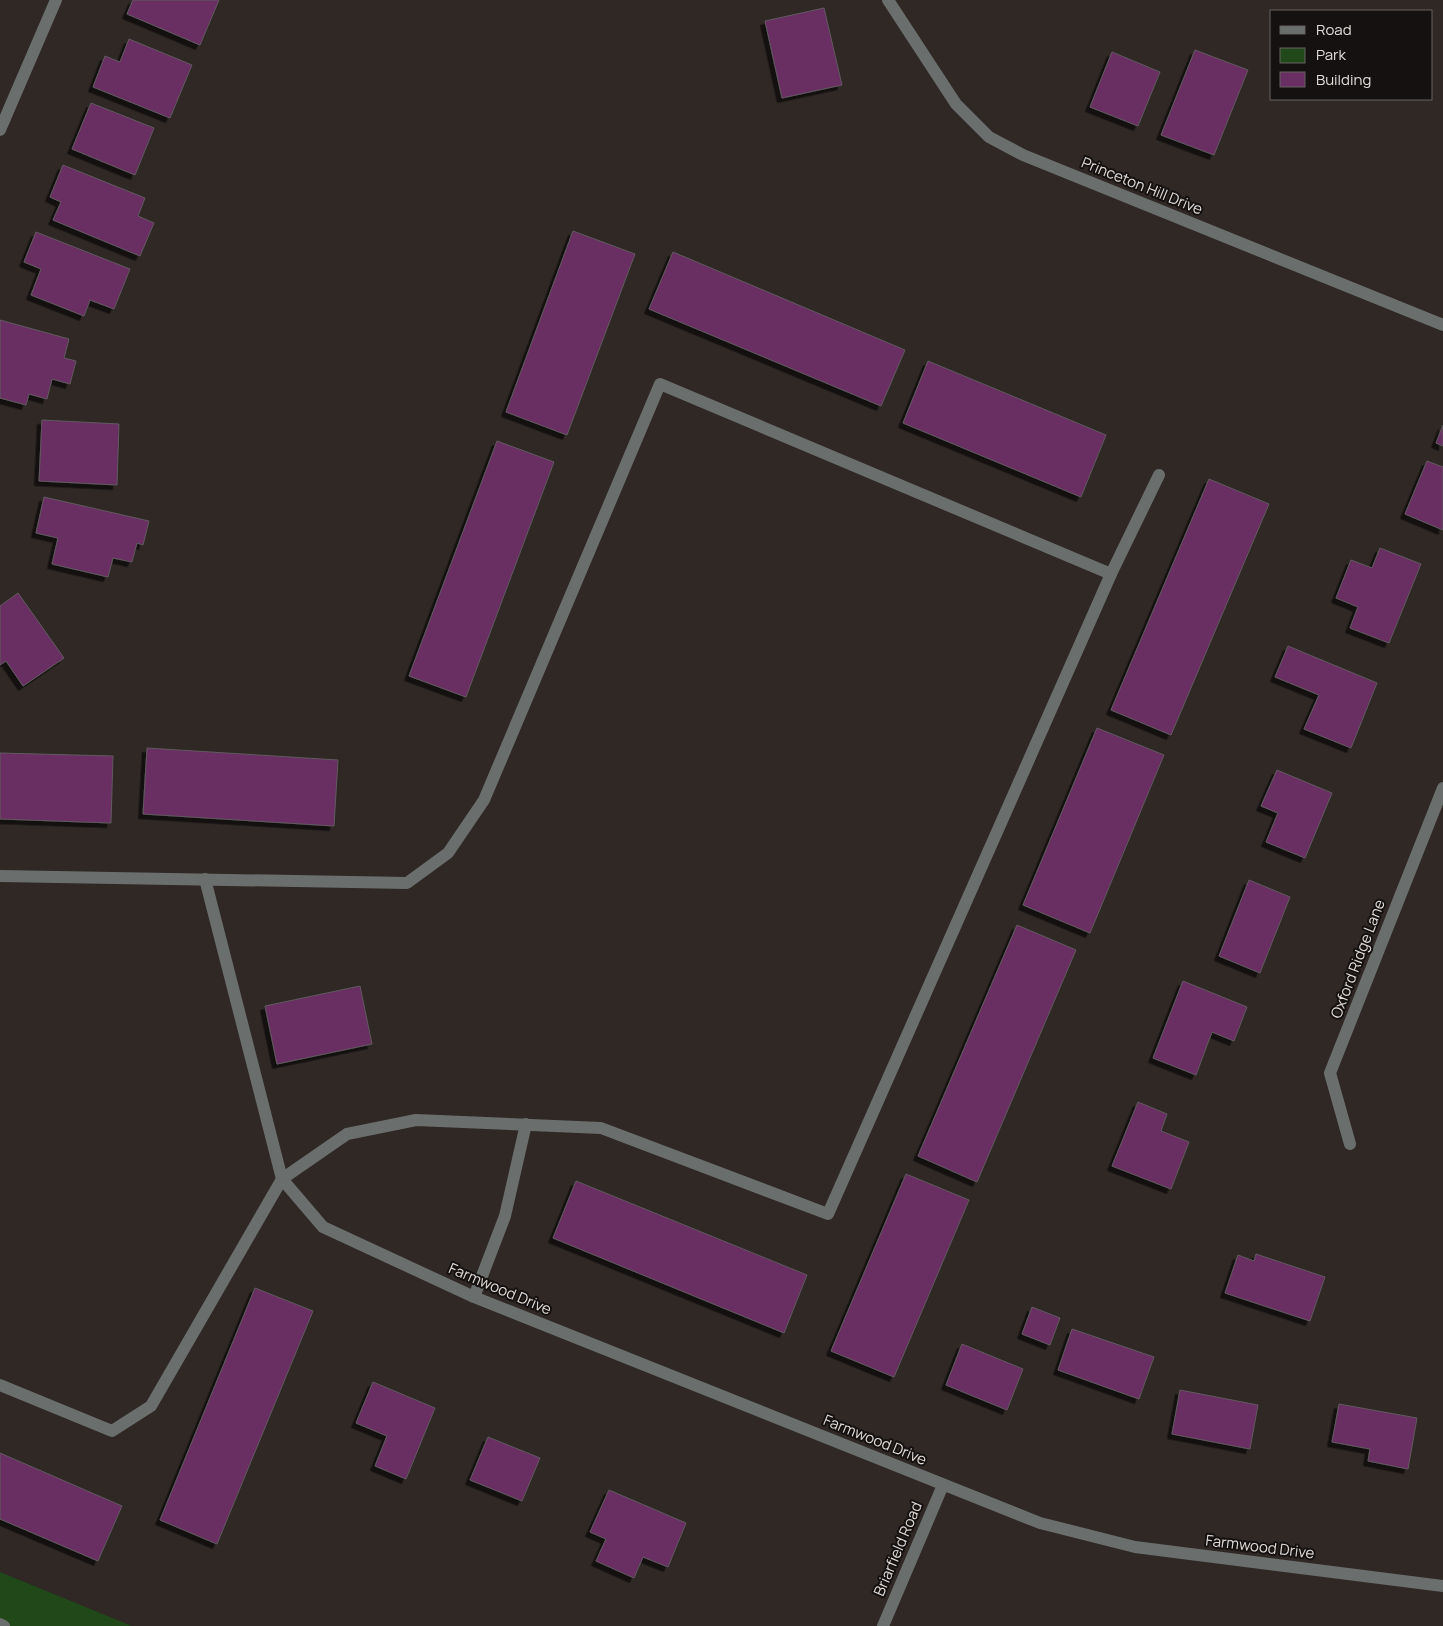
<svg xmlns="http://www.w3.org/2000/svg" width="1443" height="1626" font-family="Manrope,sans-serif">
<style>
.green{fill:#204818}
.building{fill:#692e62;stroke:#615a60;filter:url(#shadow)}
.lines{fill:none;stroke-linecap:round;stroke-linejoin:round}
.minor{stroke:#6a6e6d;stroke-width:12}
.labels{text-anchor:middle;stroke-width:4;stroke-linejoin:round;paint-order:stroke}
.street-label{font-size:15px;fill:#e0dcda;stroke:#151110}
</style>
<defs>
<filter id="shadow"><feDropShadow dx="-4.5" dy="4.5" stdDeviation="0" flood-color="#0009"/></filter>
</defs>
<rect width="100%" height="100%" fill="#2f2825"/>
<!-- green -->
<polygon class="green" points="0,1572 132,1626 0,1626"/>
<!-- building -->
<g class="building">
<polygon points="133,0 219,0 200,45 127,14"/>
<polygon points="824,8 842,85 782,98 765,21"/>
<polygon points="129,39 192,65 170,118 93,87 105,56 120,62"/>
<polygon points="1195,50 1248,70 1214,155 1161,135"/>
<polygon points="1112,52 1160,72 1138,126 1090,107"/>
<polygon points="91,103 154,128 135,175 72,149"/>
<polygon points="63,165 145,198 138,216 154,223 140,256 53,220 61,202 50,197"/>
<polygon points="573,231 635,254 567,435 506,412"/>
<polygon points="36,232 130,269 114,309 90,300 84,316 31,295 41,269 24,262"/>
<polygon points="673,252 905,350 881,406 649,309"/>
<polygon points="0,320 69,339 64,358 76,361 70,384 52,379 47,399 29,394 26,405 0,398"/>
<polygon points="928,361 1106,435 1081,497 903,423"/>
<polygon points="42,420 119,424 117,485 39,481"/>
<polygon points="1443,425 1443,446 1436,443"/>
<polygon points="497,441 554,462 466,697 409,676"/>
<polygon points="1427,461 1443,467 1443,530 1405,514"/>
<polygon points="1209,479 1269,504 1171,735 1111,710"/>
<polygon points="44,497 149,521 143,545 137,543 132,562 113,558 108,577 52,564 58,538 36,533"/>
<polygon points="1380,548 1421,564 1389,643 1350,628 1358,607 1336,598 1351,560 1372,568"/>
<polygon points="18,593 64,658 23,686 6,661 0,665 0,606"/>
<polygon points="1288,646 1377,683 1351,748 1304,729 1319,695 1275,677"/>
<polygon points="1097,728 1164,755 1090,933 1023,905"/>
<polygon points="147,748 338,760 334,826 143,814"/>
<polygon points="0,753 113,756 111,823 0,819"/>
<polygon points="1277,770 1332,793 1305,858 1266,842 1278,813 1261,806"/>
<polygon points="1249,880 1290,897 1260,973 1219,956"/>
<polygon points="1017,925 1076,950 977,1182 918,1156"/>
<polygon points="1183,981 1247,1007 1234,1041 1212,1032 1196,1075 1153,1058"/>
<polygon points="360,986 372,1044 277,1064 265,1006"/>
<polygon points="1138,1102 1167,1114 1161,1131 1189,1142 1171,1189 1112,1166"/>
<polygon points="906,1174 969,1200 894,1377 831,1351"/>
<polygon points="576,1181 807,1275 784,1333 553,1238"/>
<polygon points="1256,1254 1325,1277 1310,1321 1225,1293 1238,1255 1254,1261"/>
<polygon points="255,1288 313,1311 217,1544 160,1520"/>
<polygon points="1032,1307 1060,1318 1050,1345 1022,1334"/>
<polygon points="1072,1329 1154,1357 1139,1399 1058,1370"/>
<polygon points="962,1344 1023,1369 1007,1410 946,1385"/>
<polygon points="373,1382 435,1408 406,1479 375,1466 387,1436 356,1423"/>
<polygon points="1180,1390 1258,1405 1250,1449 1172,1434"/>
<polygon points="1339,1404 1417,1418 1408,1469 1368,1461 1370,1449 1332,1442"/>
<polygon points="488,1437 540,1458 522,1501 470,1480"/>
<polygon points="0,1453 122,1506 98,1561 0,1519"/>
<polygon points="609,1490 686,1523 668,1567 643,1557 634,1578 596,1561 606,1539 590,1532"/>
</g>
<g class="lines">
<!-- minor -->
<g class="minor">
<polyline points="888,0 956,104 989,137 1023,155 1443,325"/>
<polyline points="0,130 56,0"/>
<polyline points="1111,574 1159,475"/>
<polyline points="0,876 407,883 448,853 484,800 660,384 1111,574 828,1214 601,1128 416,1120 347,1134 282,1179 151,1406 112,1431 0,1385"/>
<polyline points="205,879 282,1179 323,1227 474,1297 1040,1523 1135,1547 1443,1586"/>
<polyline points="1350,1144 1330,1073 1443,788"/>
<polyline points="474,1297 505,1216 526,1124"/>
<polyline points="0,1624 4,1626"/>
<polyline points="883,1626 943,1485"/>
</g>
</g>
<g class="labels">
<!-- street labels -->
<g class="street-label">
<text transform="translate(1142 186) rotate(22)" y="5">Princeton Hill Drive</text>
<text transform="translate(1358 959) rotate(-69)" y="5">Oxford Ridge Lane</text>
<text transform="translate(500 1289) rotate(23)" y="5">Farmwood Drive</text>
<text transform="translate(875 1440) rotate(22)" y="5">Farmwood Drive</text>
<text transform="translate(1260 1547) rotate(7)" y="5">Farmwood Drive</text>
<text transform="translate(898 1549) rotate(-67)" y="5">Briarfield Road</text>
</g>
</g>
<!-- legend -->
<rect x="1270" y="10" width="162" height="90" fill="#151110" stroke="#666261"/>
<rect x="1280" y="26" width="25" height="8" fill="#6a6e6d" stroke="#666261"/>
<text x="1316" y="35" font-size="15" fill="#e0dcda">Road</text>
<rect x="1280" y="48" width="25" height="15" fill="#204818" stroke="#666261"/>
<text x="1316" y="60" font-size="15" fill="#e0dcda">Park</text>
<rect x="1280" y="72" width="25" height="15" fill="#692e62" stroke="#666261"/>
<text x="1316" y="85" font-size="15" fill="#e0dcda">Building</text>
</svg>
